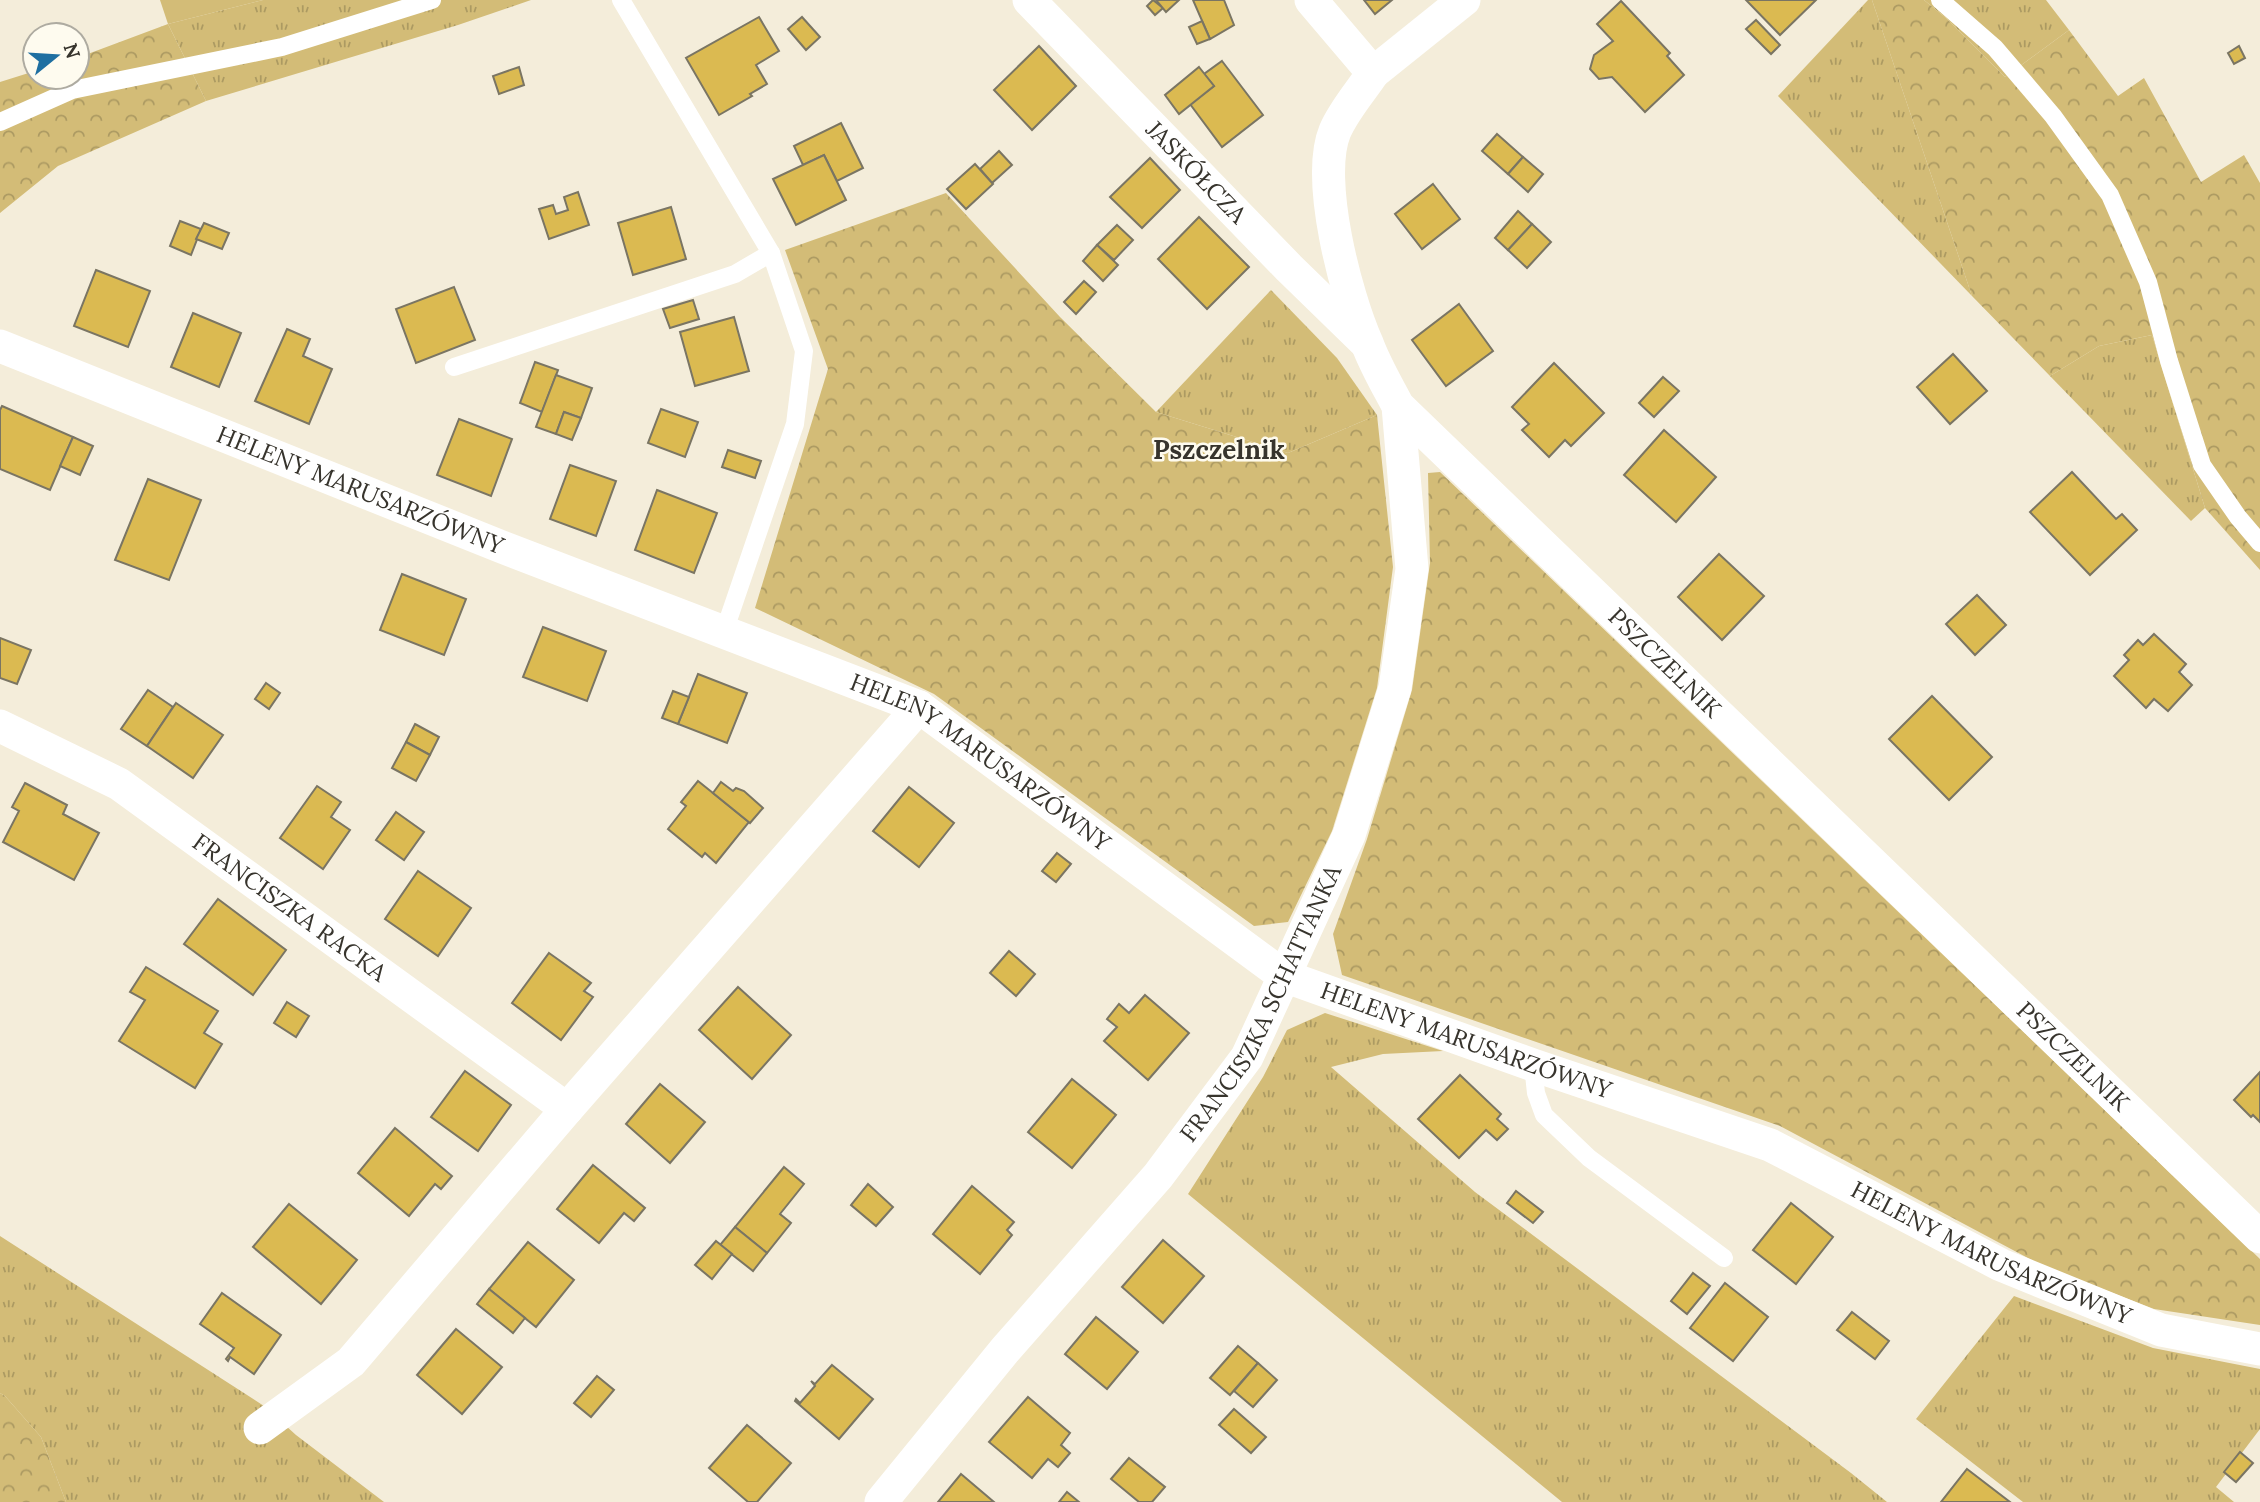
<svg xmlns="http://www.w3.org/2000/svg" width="2260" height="1502" font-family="Lora,serif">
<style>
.grass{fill:url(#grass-tufts)}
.forest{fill:url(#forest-crowns)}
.garden{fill:#d3bc77}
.building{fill:#dbba51;stroke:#7a7563;stroke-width:2}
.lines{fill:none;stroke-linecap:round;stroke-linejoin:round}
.service{stroke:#fff;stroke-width:18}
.minor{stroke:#fff;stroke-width:33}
.labels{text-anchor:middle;stroke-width:5;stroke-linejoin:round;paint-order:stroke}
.street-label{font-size:24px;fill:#37342d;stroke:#fefbef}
.neighbourhood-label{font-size:26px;font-weight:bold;fill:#37342d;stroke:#fefbef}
</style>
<defs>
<pattern id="grass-tufts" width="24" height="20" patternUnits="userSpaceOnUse" patternTransform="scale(1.75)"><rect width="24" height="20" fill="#d3bc77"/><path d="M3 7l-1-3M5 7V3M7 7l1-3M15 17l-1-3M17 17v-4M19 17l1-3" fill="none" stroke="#ac9a62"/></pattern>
<pattern id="forest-crowns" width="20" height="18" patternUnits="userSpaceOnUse" patternTransform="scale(1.75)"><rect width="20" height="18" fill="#d3bc77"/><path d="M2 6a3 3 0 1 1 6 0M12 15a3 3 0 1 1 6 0" fill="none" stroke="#ac9a62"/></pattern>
</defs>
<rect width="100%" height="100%" fill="#f4edda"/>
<!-- grass -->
<g class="grass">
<polygon points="263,0 531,0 458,25 206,101 168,24"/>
<polygon points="1868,0 1872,0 1972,296 1778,96"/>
<polygon points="1924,0 2046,0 2069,30 2005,77 1946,18"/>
<polygon points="1271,290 1337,358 1377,415 1288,453 1156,412"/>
<polygon points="2152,335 2205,508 2191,521 2050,376 2099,346"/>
<polygon points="1325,1013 1443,1051 1383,1054 1331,1067 1475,1192 1851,1473 1887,1502 1562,1502 1188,1194 1263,1077 1287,1030"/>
<polygon points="0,1236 264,1406 296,1435 384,1502 66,1502 41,1437 5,1396 0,1393"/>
<polygon points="2014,1296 2153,1348 2260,1369 2260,1429 2216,1487 2234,1502 2023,1502 1916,1419"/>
</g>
<!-- forest -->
<g class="forest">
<polygon points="1872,0 1924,0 1946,18 2005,77 2069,30 2118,96 2144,78 2201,182 2244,155 2260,183 2260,570 2205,508 2152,335 2099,346 2050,376 1972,296"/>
<polygon points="168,24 206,101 58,166 0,213 0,82 35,71 35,77 77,77 77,58"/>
<polygon points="946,193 1060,317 1156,412 1288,453 1377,415 1393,567 1377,688 1332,831 1288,922 1254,926 934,694 755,608 828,369 785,250"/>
<polygon points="1440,472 2260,1259 2260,1325 2154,1309 2043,1266 1780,1126 1342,975 1333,934 1367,839 1412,690 1430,563 1428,473"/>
<polygon points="0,1393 5,1396 41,1437 66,1502 0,1502"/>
</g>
<!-- garden -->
<polygon class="garden" points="160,0 263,0 168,24"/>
<!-- building -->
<g class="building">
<polygon points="1153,0 1163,8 1155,15 1147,6"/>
<polygon points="1156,0 1179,0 1166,12"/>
<polygon points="1193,0 1224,0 1234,25 1210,39"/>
<polygon points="1364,0 1392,0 1375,14"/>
<polygon points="1746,0 1816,0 1780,35"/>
<polygon points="1621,1 1670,53 1667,56 1684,75 1645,112 1612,77 1599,79 1590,69 1594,55 1613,41 1597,24"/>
<polygon points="759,17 779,51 756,65 767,84 750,94 752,96 719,115 686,58"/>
<polygon points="802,17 820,37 806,50 788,29"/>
<polygon points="1756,20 1780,45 1771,54 1746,29"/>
<polygon points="1202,21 1210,39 1197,44 1189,27"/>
<polygon points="1039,46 1076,86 1032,130 994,90"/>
<polygon points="2239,46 2245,58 2234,64 2228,53"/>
<polygon points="1222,61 1263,115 1222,147 1190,104 1214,86 1204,74"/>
<polygon points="519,67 524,85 499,94 493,76"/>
<polygon points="1199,67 1214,86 1179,114 1165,95"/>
<polygon points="841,123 863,168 837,181 824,155 803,165 794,146"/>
<polygon points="1497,134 1523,157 1508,174 1482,151"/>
<polygon points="999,151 1012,165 992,183 980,169"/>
<polygon points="824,155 846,200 796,225 773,179"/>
<polygon points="1523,157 1543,174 1528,192 1508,174"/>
<polygon points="1150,158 1180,190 1142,228 1110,197"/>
<polygon points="975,164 993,184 966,209 947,189"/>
<polygon points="1433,184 1460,219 1422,249 1395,214"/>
<polygon points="578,192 589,225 549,239 539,209 553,205 556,214 568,210 564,197"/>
<polygon points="671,207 686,259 633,275 618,223"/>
<polygon points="1518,211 1532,224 1508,250 1495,238"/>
<polygon points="1199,217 1249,267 1207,309 1158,259"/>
<polygon points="180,221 201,229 191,255 170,246"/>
<polygon points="204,223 229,233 222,249 196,239"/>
<polygon points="1532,224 1551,242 1527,268 1508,250"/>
<polygon points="1117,225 1133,240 1114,260 1097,245"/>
<polygon points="1097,245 1118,265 1103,281 1083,261"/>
<polygon points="96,270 150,291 128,347 74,326"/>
<polygon points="1084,281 1096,292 1076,314 1064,302"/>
<polygon points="454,287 475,340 416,363 396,309"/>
<polygon points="693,300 699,319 670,328 663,309"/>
<polygon points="1459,304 1493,351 1446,386 1412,340"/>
<polygon points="193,313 241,333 219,387 171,367"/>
<polygon points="734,317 749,371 695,386 680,332"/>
<polygon points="287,329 310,339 303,356 332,369 309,424 255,401"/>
<polygon points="1953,354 1987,391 1950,424 1917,387"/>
<polygon points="535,362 558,370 542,412 520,403"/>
<polygon points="1554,363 1604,413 1571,446 1565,440 1549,457 1522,430 1529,424 1512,407"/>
<polygon points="556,375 592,388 581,418 564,412 556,434 536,427"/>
<polygon points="1663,377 1679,391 1654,417 1639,403"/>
<polygon points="2,406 73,437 50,490 0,469 0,410"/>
<polygon points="661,409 698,422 685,457 648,443"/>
<polygon points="564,412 581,418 572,440 556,434"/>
<polygon points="459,419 512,439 491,496 437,475"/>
<polygon points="1664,430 1716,477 1676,522 1624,475"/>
<polygon points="73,437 93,446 80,475 60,466"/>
<polygon points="728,450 761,461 755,478 722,467"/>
<polygon points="570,465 616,481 596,536 550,519"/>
<polygon points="2072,472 2116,519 2122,514 2137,530 2090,575 2030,512"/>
<polygon points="148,479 201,500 169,580 115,560"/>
<polygon points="657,490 717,513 694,573 635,550"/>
<polygon points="1719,554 1764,596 1722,640 1678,597"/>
<polygon points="402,574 466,599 444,655 380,630"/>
<polygon points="1977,595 2006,625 1975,655 1946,624"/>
<polygon points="543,627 606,651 587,701 523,677"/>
<polygon points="2154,634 2186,664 2179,672 2192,685 2168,711 2154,699 2146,708 2114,676 2129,660 2124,655 2138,640 2143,645"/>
<polygon points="0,638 31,650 17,684 0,678"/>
<polygon points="698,674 747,693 727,743 678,724"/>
<polygon points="266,683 280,693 269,709 255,699"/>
<polygon points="148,690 173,707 147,746 121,729"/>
<polygon points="673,691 689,697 678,724 662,718"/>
<polygon points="1932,696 1992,757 1949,800 1889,739"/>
<polygon points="176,703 223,735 193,778 147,746"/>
<polygon points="415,724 439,737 430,755 406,742"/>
<polygon points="406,742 430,755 416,781 392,768"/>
<polygon points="698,781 749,822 716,863 705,853 702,857 668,829 686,806 681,802"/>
<polygon points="721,782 733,791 736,788 744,791 763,808 750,823 713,793"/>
<polygon points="25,783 67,805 63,814 99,833 74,880 3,842 19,811 12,807"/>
<polygon points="317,786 341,802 331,817 350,830 323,869 280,838"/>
<polygon points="909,787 954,823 919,867 873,831"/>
<polygon points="396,812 424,832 404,860 376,840"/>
<polygon points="1057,853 1071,864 1056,882 1042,871"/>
<polygon points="418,871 471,908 438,956 385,919"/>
<polygon points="218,899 286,950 253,995 184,944"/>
<polygon points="1009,951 1035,974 1016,996 990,973"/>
<polygon points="549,953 591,983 584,991 593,997 561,1040 512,1003"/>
<polygon points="146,967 218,1011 204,1033 222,1044 195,1088 119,1041 145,1000 130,992"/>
<polygon points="738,987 791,1035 752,1079 699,1030"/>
<polygon points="1145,995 1189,1033 1148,1080 1104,1041 1117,1027 1107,1019 1119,1004 1129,1013"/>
<polygon points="287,1002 309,1016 296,1037 274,1023"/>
<polygon points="465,1071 511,1105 478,1151 431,1117"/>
<polygon points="2260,1072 2260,1122 2253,1115 2251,1117 2234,1100"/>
<polygon points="1460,1075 1501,1114 1497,1119 1508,1129 1497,1140 1486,1130 1459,1158 1418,1119"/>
<polygon points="1072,1079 1116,1115 1072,1168 1028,1132"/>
<polygon points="660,1084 705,1122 670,1163 626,1124"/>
<polygon points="395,1128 452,1176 441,1189 435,1184 409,1216 358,1173"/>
<polygon points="593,1165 645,1208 634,1221 624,1213 599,1243 557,1209"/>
<polygon points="784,1167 804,1184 780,1214 791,1223 767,1253 735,1227"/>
<polygon points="868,1184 893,1207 876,1226 851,1205"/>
<polygon points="972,1186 1014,1222 1007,1230 1012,1235 980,1274 933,1234"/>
<polygon points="1516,1191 1543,1212 1533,1223 1507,1203"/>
<polygon points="1791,1203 1833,1237 1796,1284 1753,1250"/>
<polygon points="289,1204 357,1260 321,1304 253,1247"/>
<polygon points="735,1227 767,1253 753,1271 720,1245"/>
<polygon points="1163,1240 1204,1276 1163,1323 1122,1287"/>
<polygon points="716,1241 732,1254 712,1279 695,1265"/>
<polygon points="528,1242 574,1280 536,1327 489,1289"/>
<polygon points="1693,1273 1710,1286 1687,1314 1671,1301"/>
<polygon points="1725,1283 1768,1317 1733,1361 1690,1328"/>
<polygon points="489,1289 525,1318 513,1333 477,1304"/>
<polygon points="222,1293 281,1335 254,1374 230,1357 228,1361 226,1359 234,1348 200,1324"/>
<polygon points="1852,1312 1889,1341 1875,1359 1837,1330"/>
<polygon points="1096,1317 1138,1352 1107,1389 1065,1354"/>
<polygon points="456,1329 502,1367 462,1414 417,1375"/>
<polygon points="1238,1346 1258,1363 1230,1395 1210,1378"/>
<polygon points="1258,1363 1277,1380 1253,1407 1234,1391"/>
<polygon points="832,1365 873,1399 839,1439 795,1401 796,1399 800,1403 815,1386 811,1381 815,1384"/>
<polygon points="597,1376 614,1390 591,1417 574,1403"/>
<polygon points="1028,1397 1070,1433 1061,1445 1070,1453 1058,1467 1048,1459 1032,1478 989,1442"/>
<polygon points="1234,1409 1266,1437 1251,1453 1219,1425"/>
<polygon points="747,1425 791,1463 757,1502 748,1502 709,1468"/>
<polygon points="2240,1452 2253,1463 2236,1482 2224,1472"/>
<polygon points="1129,1458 1165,1487 1152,1502 1139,1502 1111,1479"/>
<polygon points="1967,1469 2010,1502 1941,1502"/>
<polygon points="961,1474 994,1502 938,1502"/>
<polygon points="1067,1492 1079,1502 1059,1502"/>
</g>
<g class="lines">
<!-- service -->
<g class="service">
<polyline points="621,0 771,253 804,351 795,424 724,632"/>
<polyline points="1940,0 1995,48 2053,116 2110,195 2148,282 2169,361 2202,465 2238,517 2260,543"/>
<polyline points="0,122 72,90 282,47 432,0"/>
<polyline points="454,367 735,274 771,253"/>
<polyline points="1533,1065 1536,1093 1544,1115 1589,1158 1724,1258"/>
</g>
<!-- minor -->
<g class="minor">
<path id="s1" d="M1029 0 1289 268 1364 341"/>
<path id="s2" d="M1311 0 1373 73C1361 91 1344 110 1335 131 1315 179 1346 296 1367 343 1375 365 1387 385 1398 406L2260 1237"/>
<polyline points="1373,73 1464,0"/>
<path id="s3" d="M0 346 502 547 919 707 1284 976 1533 1065 1770 1145 2001 1265 2161 1330 2260 1349"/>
<path id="s4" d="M0 726 119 784 567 1109"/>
<polyline points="260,1428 351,1362 567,1109 919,707"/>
<path id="s5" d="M881 1502 1005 1350 1158 1176 1247 1057 1349 835 1395 688 1412 569 1398 406"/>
</g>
</g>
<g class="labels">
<!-- street labels -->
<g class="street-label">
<text dy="8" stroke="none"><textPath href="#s1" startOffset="240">JASKÓŁCZA</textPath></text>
<text dy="8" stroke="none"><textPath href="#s3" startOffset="388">HELENY MARUSARZÓWNY</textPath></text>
<text dy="8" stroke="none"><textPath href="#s2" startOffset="824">PSZCZELNIK</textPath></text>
<text dy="8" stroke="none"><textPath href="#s3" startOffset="1068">HELENY MARUSARZÓWNY</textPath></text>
<text dy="8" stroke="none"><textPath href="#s4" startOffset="343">FRANCISZKA RACKA</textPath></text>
<text dy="8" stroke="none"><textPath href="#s5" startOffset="630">FRANCISZKA SCHATTANKA</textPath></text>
<text dy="8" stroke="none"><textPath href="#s3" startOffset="1634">HELENY MARUSARZÓWNY</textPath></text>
<text dy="8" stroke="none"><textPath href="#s2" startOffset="1391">PSZCZELNIK</textPath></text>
<text dy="8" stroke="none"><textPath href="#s3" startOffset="2202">HELENY MARUSARZÓWNY</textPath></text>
</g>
<!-- neighbourhood labels -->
<g class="neighbourhood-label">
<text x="1219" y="459">Pszczelnik</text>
</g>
</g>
<!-- north arrow -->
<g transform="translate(56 56) rotate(72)"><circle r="33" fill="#fefbef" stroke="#aeaba1" stroke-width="2"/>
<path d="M0-5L12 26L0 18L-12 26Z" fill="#1f6fa1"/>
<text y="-10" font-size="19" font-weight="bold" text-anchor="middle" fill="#37342d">N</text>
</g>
</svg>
